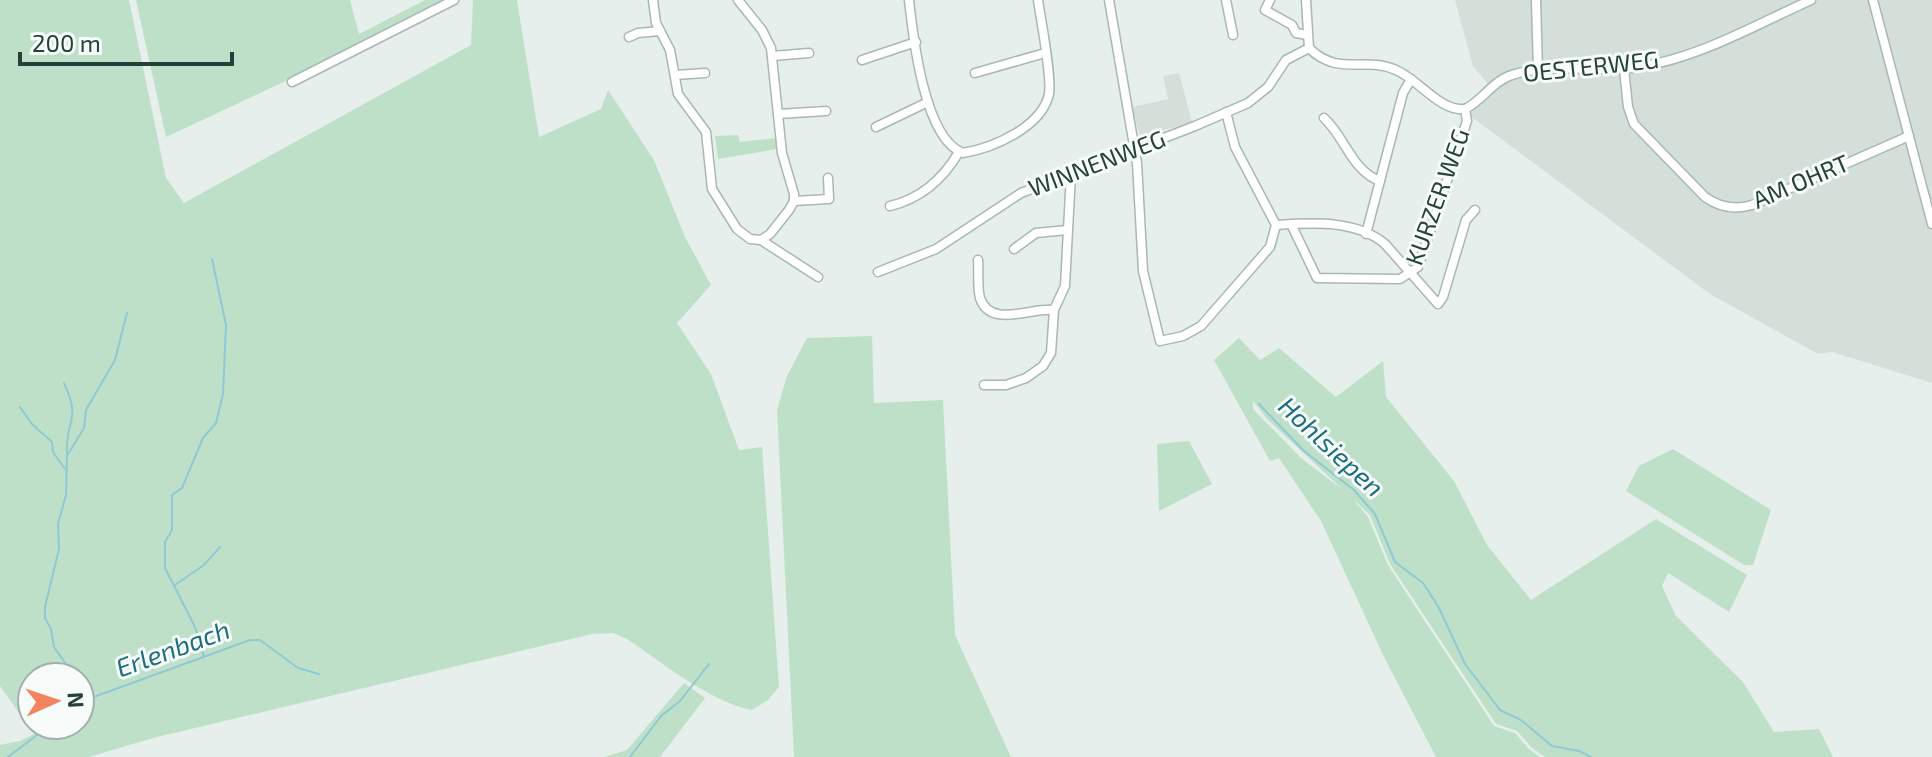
<svg xmlns="http://www.w3.org/2000/svg" width="1932" height="757" font-family="'Exo 2',sans-serif">
<style>
.built{fill:#d4dfda}
.green{fill:#bfe0c8;fill-rule:evenodd}
.lines{fill:none;stroke-linecap:round;stroke-linejoin:round}
.stream{stroke:#8ec9d4;stroke-width:2}
.minor-casing{stroke:#a8b8b2;stroke-width:11}
.minor{stroke:#fff;stroke-width:8}
.labels{text-anchor:middle;stroke-width:6;stroke-linejoin:round;paint-order:stroke}
.street-label{font-size:24px;fill:#24423a;stroke:#f7fbf9}
.water-label{font-size:26px;font-style:italic;fill:#1c6f80;stroke:#f7fbf9}
</style>
<rect width="100%" height="100%" fill="#e6efeb"/>
<!-- built -->
<g class="built">
<polygon points="1455,0 1932,0 1932,383 1832,352 1818,354 1710,294 1469,115 1493,90 1473,66"/>
<polygon points="1179,73 1192,122 1140,137 1132,107 1168,99 1163,76"/>
</g>
<!-- green -->
<g class="green">
<path d="M0 0H129L166 178 184 203 471 45 473 0H517L539 137 601 109 608 90 654 160 685 237 711 285 677 323 711 374 739 450 762 447 779 687 768 700 752 710C710 702 663 663 627 639L613 633 592 634 153 738 89 757H0V745L20 741 34 734 0 686ZM80 677V725H32V677Z"/>
<polygon points="136,0 350,0 359,34 425,0 446,0 290,79 166,137"/>
<polygon points="738,135 740,142 776,138 777,149 718,159 715,136"/>
<polygon points="872,336 874,403 943,400 955,635 1011,757 794,757 777,410 787,376 807,338"/>
<path d="M1239 338 1260 360 1279 348 1336 397 1383 361 1386 397 1454 481 1487 545 1531 600 1656 519 1747 575 1729 612 1668 573 1662 586 1676 616 1743 682 1774 732 1819 729 1833 757H1545L1531 747 1517 731 1496 724 1390 564 1370 515 1353 499 1368 517 1388 565 1494 726 1515 733 1529 749 1540 757H1436L1385 659 1321 521 1279 458 1270 461 1214 360ZM1253 401 1267 419 1343 490 1301 458 1253 409Z"/>
<polygon points="1189,441 1212,484 1159,511 1157,444"/>
<polygon points="1673,449 1771,510 1753,565 1744,565 1626,491 1639,466"/>
<polygon points="684,683 705,698 660,757 604,757 627,750"/>
</g>
<g class="lines">
<!-- stream -->
<g class="stream">
<path d="M64 383C82 421 65 419 67 454"/>
<polyline points="1259,404 1304,451 1354,490 1375,514 1395,562 1423,583 1429,592 1439,608 1465,664 1500,710 1521,720 1552,746 1579,751 1591,757"/>
<polyline points="20,407 32,424 52,442 53,452 65,469"/>
<polyline points="175,585 204,565 220,547"/>
<polyline points="204,657 195,627 165,568 165,542 172,530 172,495 182,488 203,438 216,423 223,394 226,325 212,259"/>
<polyline points="75,677 54,647 51,629 45,618 45,607 59,549 58,524 66,495 67,456 84,428 86,410 115,360 127,313"/>
<polyline points="80,702 250,640 260,640 298,668 319,674"/>
<polyline points="8,757 50,725"/>
<polyline points="630,757 661,716 680,701 709,664"/>
</g>
<!-- minor casing -->
<g class="minor-casing">
<g id="minor">
<polyline points="653,0 656,23 670,50 678,94 706,132 712,189 737,229 750,239 761,240 770,234 789,210 794,201 794,194 782,153 771,48 762,30 738,0"/>
<path d="M909 0C913 36 924 139 963 153 993 148 1042 127 1049 94 1052 76 1041 21 1038 0"/>
<polyline points="1109,0 1137,163 1143,271 1160,341 1183,336 1201,326 1270,247 1276,225 1235,147 1226,112"/>
<polyline points="1226,0 1233,35"/>
<polyline points="1270,0 1265,10 1292,25 1296,33 1308,35"/>
<path d="M1306 0 1309 48C1338 77 1365 56 1396 70 1418 79 1440 112 1465 109"/>
<polyline points="1536,0 1538,71"/>
<polyline points="1873,0 1932,224"/>
<polyline points="629,37 638,33 660,31"/>
<polyline points="772,56 809,53"/>
<polyline points="862,60 916,42"/>
<path d="M1624 69 1628 107 1634 124 1705 197C1719 207 1735 210 1752 205L1909 136"/>
<polyline points="975,73 1045,53"/>
<polyline points="675,75 705,73"/>
<polyline points="292,82 454,0"/>
<path d="M1465 109C1482 101 1491 83 1509 76 1547 62 1598 73 1639 67 1701 57 1755 25 1811 0"/>
<polyline points="778,114 826,111"/>
<path d="M1324 118C1345 137 1352 171 1380 181"/>
<polyline points="876,127 928,102"/>
<polyline points="794,201 829,199 828,178"/>
<path d="M890 206C920 199 943 179 959 152"/>
<polyline points="1291,224 1317,278 1400,279 1418,267 1467,121 1465,109"/>
<path d="M1276 225C1310 223 1356 219 1385 244L1438 304 1443 297 1466 220 1475 210"/>
<polyline points="1366,234 1403,93 1411,79"/>
<polyline points="761,240 818,277"/>
<polyline points="1014,249 1036,233 1067,230"/>
<path d="M978 260C979 271 977 287 980 298 990 329 1032 307 1054 310"/>
<polyline points="878,272 936,249 1021,193 1195,126 1248,103 1268,87 1286,60 1309,48"/>
<polyline points="984,385 1006,385 1026,378 1043,366 1051,353 1054,310 1065,286 1071,174"/>
</g>
</g>
<!-- minor -->
<use href="#minor" class="minor"/>
</g>
<g class="labels">
<!-- street labels -->
<g class="street-label">
<text transform="translate(1591 67) rotate(-6)" y="8">OESTERWEG</text>
<text transform="translate(1097 164) rotate(-21)" y="8">WINNENWEG</text>
<text transform="translate(1801 182) rotate(-23)" y="8">AM OHRT</text>
<text transform="translate(1438 197) rotate(-70)" y="8">KURZER WEG</text>
</g>
<!-- water labels -->
<g class="water-label">
<text transform="translate(1331 447) rotate(43)" y="9">Hohlsiepen</text>
<text transform="translate(173 649) rotate(-20)" y="9">Erlenbach</text>
</g>
</g>
<!-- north arrow -->
<g transform="translate(56 701) rotate(87)"><circle r="38" fill="#f7fbf9" stroke="#a3b1ad" stroke-width="2"/>
<path d="M0-6L14 30L0 20L-14 30Z" fill="#f4845f"/>
<text y="-12" font-size="22" font-weight="bold" text-anchor="middle" fill="#24423a">N</text>
</g>
<!-- scale -->
<path d="M20 52v12h212v-12" fill="none" stroke="#24423a" stroke-width="4"/>
<text x="32" y="52" font-size="24" fill="#24423a" stroke="#f7fbf9" stroke-width="6" paint-order="stroke">200 m</text>
</svg>
